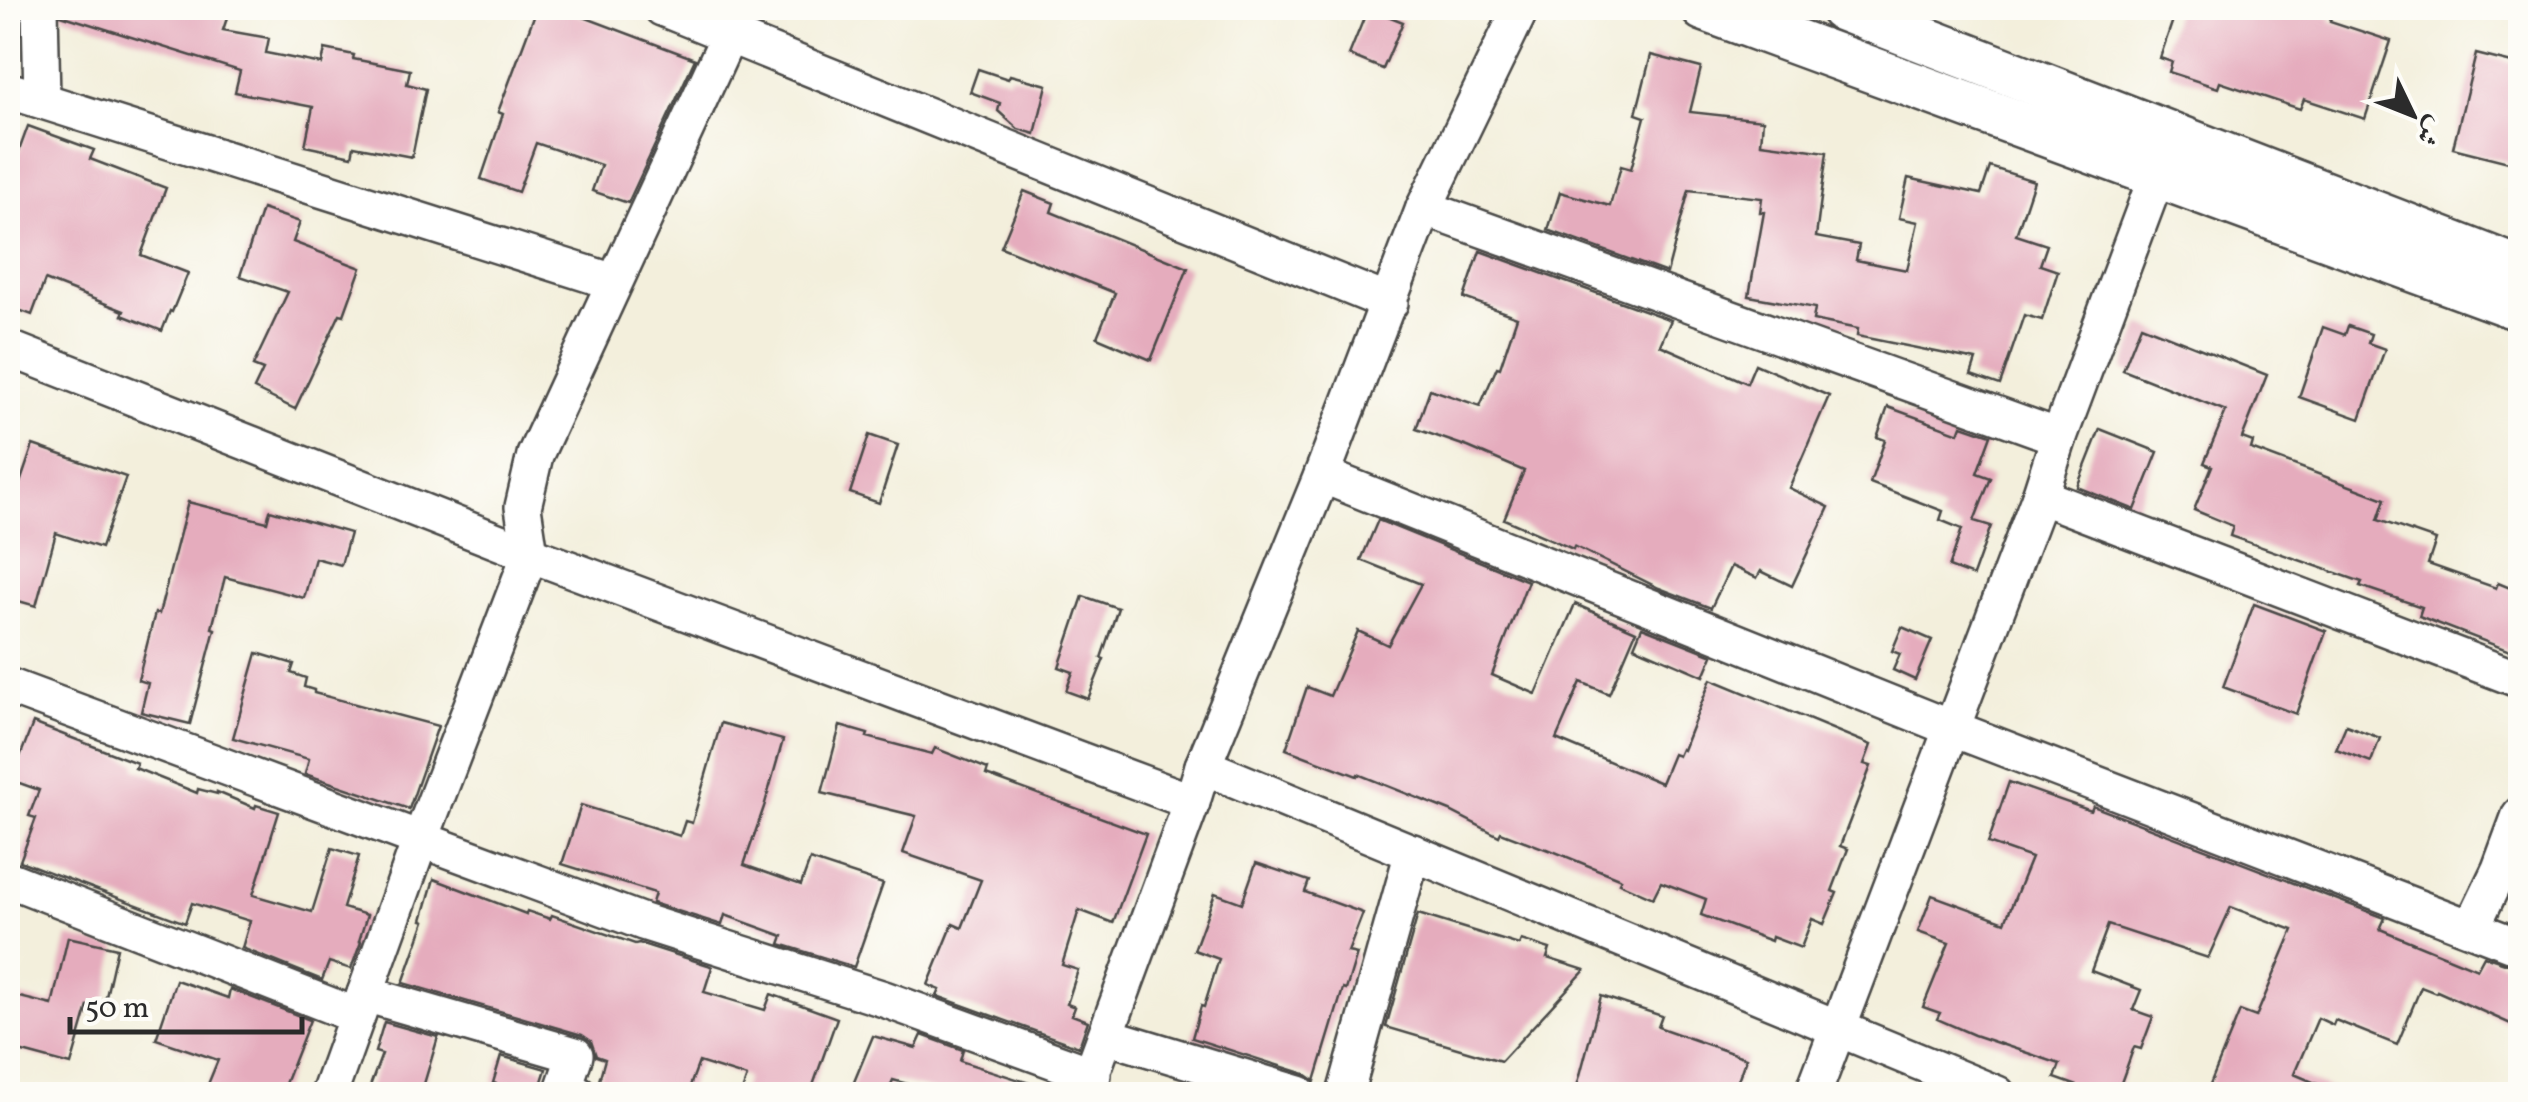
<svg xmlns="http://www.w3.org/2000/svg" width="2528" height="1102" font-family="Vollkorn,Amiri,serif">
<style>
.building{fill:#e5acbd}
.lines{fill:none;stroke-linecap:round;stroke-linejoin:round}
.minor-casing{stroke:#494846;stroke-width:40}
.tertiary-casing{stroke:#494846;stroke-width:50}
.minor{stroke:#fff;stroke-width:35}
.tertiary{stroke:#fff;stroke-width:45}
</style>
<rect width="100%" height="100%" fill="#fdfcf7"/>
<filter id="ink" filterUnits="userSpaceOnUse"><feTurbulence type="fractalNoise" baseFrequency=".01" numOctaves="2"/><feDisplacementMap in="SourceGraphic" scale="20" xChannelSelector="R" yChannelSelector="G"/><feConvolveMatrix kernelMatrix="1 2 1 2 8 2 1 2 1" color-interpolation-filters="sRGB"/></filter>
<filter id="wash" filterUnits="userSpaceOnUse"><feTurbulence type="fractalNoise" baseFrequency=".0048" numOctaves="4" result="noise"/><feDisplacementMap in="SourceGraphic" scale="40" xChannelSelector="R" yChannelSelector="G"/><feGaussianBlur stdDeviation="2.25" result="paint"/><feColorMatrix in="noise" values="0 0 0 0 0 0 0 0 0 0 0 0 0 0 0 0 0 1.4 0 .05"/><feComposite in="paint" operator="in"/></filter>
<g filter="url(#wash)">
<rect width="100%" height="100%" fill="#f3efdc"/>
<g id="blocks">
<!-- building -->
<g class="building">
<polygon points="61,8 190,8 227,18 223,30 269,38 266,53 322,64 325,49 354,55 353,59 410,70 407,84 426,89 412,157 354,146 352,156 305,146 313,107 235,92 240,71 61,15"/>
<polygon points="537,8 560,8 695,59 628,203 592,191 601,165 536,143 518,192 481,179 503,114 498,112"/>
<polygon points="1368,8 1403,22 1383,69 1349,55"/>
<polygon points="2177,8 2302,8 2331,17 2330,21 2391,41 2365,119 2304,99 2300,109 2220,82 2218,88 2169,72 2172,62 2160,58"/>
<polygon points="2476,54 2520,65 2520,165 2453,148"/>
<polygon points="1651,55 1701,68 1690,112 1763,120 1761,143 1827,152 1816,237 1859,245 1856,260 1907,270 1918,222 1899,218 1908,178 1981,194 1990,167 2034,181 2016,235 2047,245 2040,265 2058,271 2042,320 2024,315 2000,385 1971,375 1976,360 1857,336 1858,329 1813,320 1815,308 1749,296 1764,212 1760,212 1762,198 1689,190 1667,273 1548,230 1560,192 1610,206 1621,166 1631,169 1645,117 1636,114"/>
<polygon points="978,69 1008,79 1010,75 1047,85 1035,134 1018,129 998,111 1000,103 970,92"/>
<polygon points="28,126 94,150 90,159 166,188 141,255 188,273 172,312 170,311 162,331 122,315 124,311 45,280 32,315 8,306 8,181"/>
<polygon points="1024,191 1054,203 1051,212 1188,268 1151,360 1097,337 1115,293 1001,247"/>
<polygon points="262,209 300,222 293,242 361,268 344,315 340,314 295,409 254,389 263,370 253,366 288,292 240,276"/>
<polygon points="1480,251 1671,320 1660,345 1747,383 1755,364 1829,396 1789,488 1829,507 1792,586 1761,571 1757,578 1731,566 1711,608 1659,588 1574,546 1573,549 1504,519 1524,471 1468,447 1416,429 1430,389 1480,406 1497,367 1500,368 1517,317 1464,298"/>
<polygon points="2141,325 2267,375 2242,438 2253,442 2251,449 2385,499 2378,520 2436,540 2428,564 2496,588 2498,583 2520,592 2520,655 2419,616 2422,607 2360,586 2362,582 2230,536 2233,526 2194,510 2212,466 2204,463 2226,411 2123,370"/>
<polygon points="2348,326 2371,334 2368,343 2385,349 2360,419 2299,397 2323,327 2345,335"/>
<polygon points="1888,407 1959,433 1962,425 1991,435 1977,473 1991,478 1974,521 1991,526 1973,576 1949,567 1962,529 1940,520 1943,511 1870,483 1885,440 1877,437"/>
<polygon points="2100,429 2158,452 2135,510 2077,487"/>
<polygon points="869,435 898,445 879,503 850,493"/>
<polygon points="33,445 126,477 101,548 56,533 36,606 8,598 8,518"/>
<polygon points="188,502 267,522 270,510 350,533 341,565 315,558 304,598 225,577 212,628 215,629 190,724 141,712 148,683 138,680 155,613 159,614"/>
<polygon points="1378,520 1528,581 1492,675 1536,694 1575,604 1636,631 1609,694 1581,682 1556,739 1661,783 1673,754 1678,756 1681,749 1683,750 1711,679 1871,745 1864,764 1871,766 1840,846 1848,849 1832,891 1837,893 1824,924 1812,919 1801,948 1772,937 1771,941 1701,915 1706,899 1661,882 1653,898 1619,883 1621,879 1548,849 1548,850 1501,832 1499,836 1450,811 1358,774 1357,776 1286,749 1307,687 1330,696 1358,631 1388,645 1421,584 1361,560"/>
<polygon points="1083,596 1118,608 1101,658 1104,659 1088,699 1066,691 1073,672 1059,667"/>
<polygon points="2254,604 2326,631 2296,714 2223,687"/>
<polygon points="1642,627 1713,655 1704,676 1634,646"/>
<polygon points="1902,627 1932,640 1915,680 1893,670 1900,654 1892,651"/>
<polygon points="257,653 294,664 291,673 306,678 304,687 314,690 314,693 438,726 409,809 305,774 309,759 233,738"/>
<polygon points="33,723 137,763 135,768 197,793 198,789 217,794 217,792 255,808 256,805 279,812 253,895 312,912 332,848 359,856 343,908 367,915 359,941 361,942 351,969 329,962 322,980 242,948 250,921 192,903 185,923 20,861 36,818 29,816 39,790 11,780"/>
<polygon points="721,723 783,740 764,807 744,865 801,885 810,860 883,884 854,967 780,944 783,936 725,915 722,925 652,903 655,893 562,864 581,805 680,836 685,821 692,823"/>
<polygon points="2346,725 2380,738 2371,762 2336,749"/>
<polygon points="840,726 868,734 867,737 932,754 935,748 988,769 986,775 1146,834 1113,923 1079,910 1062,965 1078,970 1067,1004 1075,1007 1072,1015 1088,1021 1079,1047 937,996 940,990 928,985 953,924 962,928 981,880 903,853 916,816 822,793"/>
<polygon points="2009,782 2091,811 2093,806 2385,918 2380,929 2477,969 2484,956 2520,968 2520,1008 2513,1025 2437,991 2436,993 2421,987 2397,1045 2335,1020 2333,1025 2318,1018 2294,1074 2341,1094 2206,1094 2240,1011 2256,1017 2293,930 2231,907 2208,958 2108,925 2091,971 2141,990 2133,1010 2153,1017 2141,1049 2134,1047 2117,1094 2100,1094 2055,1078 2060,1064 1974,1035 1937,1019 1940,1013 1923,1007 1949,943 1918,932 1932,895 2005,922 2031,858 1988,843"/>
<polygon points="1256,863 1309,881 1305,892 1363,913 1348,952 1357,954 1346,990 1343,989 1315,1081 1305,1074 1192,1038 1201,1006 1204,1007 1219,959 1194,950 1215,893 1242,903"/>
<polygon points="434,879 526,914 527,911 550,919 552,915 635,944 639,943 708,965 712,967 704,992 765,1010 771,994 837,1018 810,1094 741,1094 747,1077 699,1062 687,1094 638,1094 598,1084 605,1059 596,1056 591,1041 582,1035 403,983 425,921 422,920"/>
<polygon points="1418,914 1519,945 1521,940 1550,949 1547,958 1585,970 1501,1061 1386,1027"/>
<polygon points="68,937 117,948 103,1010 88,1006 71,1065 8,1048 8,994 52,1005"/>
<polygon points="176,980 228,998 230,989 310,1020 281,1094 204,1094 218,1060 156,1039"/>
<polygon points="1601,996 1662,1016 1658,1027 1746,1058 1733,1094 1575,1094"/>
<polygon points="384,1022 438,1037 421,1094 367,1094 382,1054 375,1052"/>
<polygon points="922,1035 963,1050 960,1061 1048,1089 1048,1094 945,1094 893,1080 887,1094 849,1094 873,1036 916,1048"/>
<polygon points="501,1056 546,1069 538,1094 531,1094 493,1083"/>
</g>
</g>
</g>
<g filter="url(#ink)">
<use href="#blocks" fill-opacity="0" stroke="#494846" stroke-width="2.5"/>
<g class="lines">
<!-- minor casing -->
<g class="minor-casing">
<g id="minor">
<polyline points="40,8 42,99"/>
<polyline points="662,8 1390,303"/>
<polyline points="8,90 614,282"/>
<polyline points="1424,208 2059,437"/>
<polyline points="8,348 530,554 1192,802"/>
<polyline points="1322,475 1951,728 2520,947"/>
<polyline points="2040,496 2520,680"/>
<polyline points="8,686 643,922 884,999 1093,1075"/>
<polyline points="1203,766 1997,1094"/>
<polyline points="8,879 357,1016"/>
<polyline points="2472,927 2500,869 2520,815"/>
<polyline points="365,994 575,1055 563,1090 579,1094"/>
<polyline points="1107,1036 1299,1094"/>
<polyline points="329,1094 421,838 530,554 523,507 535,455 730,33"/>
<polyline points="1084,1094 1192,802 1203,766 1322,475 1424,208 1521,8"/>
<polyline points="1345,1094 1413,852"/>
<polyline points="1813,1094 2040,496 2059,437 2158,173"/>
</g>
</g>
<!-- tertiary casing -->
<g class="tertiary-casing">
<g id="tertiary">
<polyline points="1704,8 2520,308"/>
<polyline points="1842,8 2520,270"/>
</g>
</g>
<!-- minor -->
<use href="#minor" class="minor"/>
<!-- tertiary -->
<use href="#tertiary" class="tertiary"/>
</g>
</g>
<!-- margin -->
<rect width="2528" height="1102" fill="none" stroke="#fdfcf7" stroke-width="40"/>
<!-- north arrow -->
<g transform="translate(2413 115) rotate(133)" stroke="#fdfcf7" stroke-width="8" paint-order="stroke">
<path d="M0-8L18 38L0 25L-18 38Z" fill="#2b2b2b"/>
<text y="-15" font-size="28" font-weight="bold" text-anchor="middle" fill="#2b2b2b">ش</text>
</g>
<!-- scale -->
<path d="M70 1017v15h232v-15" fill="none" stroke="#2b2b2b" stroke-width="5"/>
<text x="85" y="1017" font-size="30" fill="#2b2b2b" stroke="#fdfcf7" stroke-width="8" paint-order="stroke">50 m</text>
</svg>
